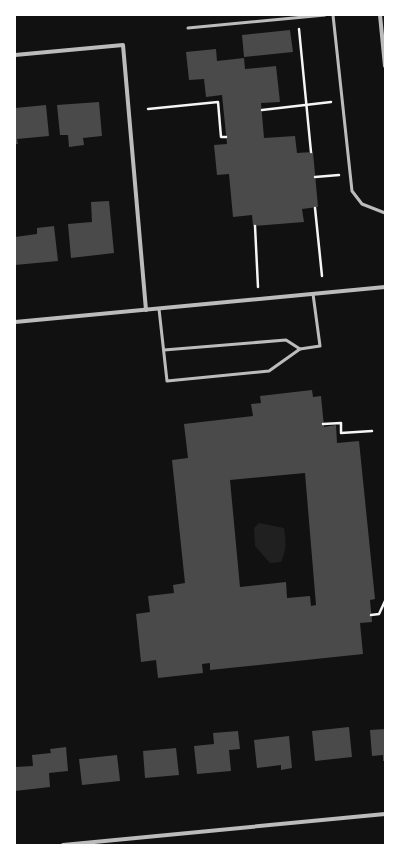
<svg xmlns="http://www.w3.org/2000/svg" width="400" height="860" font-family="Lato,sans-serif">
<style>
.green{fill:#202020}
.building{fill:#4a4a4a;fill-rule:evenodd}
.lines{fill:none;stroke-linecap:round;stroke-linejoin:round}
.path{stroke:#f5f5f5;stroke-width:2.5}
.service{stroke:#bcbcbc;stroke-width:3}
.minor{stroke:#bcbcbc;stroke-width:4}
</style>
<rect width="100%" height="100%" fill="#111"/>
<!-- green -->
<path class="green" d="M259 523 284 528C286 543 287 548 281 562L270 563 255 546 254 528Z"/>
<!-- building -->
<g class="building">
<polygon points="290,30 293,52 244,57 242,35"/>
<polygon points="216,49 217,61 244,58 245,69 276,66 280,102 261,103 264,138 295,136 297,153 313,152 318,207 302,209 304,222 253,226 252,215 233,217 229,174 217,175 214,145 227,144 222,95 206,97 204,79 189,80 186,52"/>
<polygon points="99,102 102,136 83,138 84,145 69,147 68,135 60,135 57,105"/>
<polygon points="46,105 49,136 17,139 18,144 15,144 15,108"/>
<polygon points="109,201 114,253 71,258 68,224 92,222 91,202"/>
<polygon points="54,226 58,261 15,265 15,237 37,234 37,228"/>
<path d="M312 390 313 397 321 396 324 427 336 425 337 443 359 441 375 599 370 600 372 622 360 623 363 654 210 670V663L202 664 203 673 158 678 156 660 141 662 136 614 150 612 148 596 174 593 173 585 185 583 172 460 188 458 184 424 253 416 251 404 261 403 260 396ZM305 473 316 605 311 606 310 596 287 598 286 582 240 587 230 480Z"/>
<polygon points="349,727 352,757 315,761 312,731"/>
<polygon points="385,729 385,761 383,761 383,755 372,756 370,730"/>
<polygon points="238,731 240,749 229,750 231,771 197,774 194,746 214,744 213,733"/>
<polygon points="289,736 292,768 281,770 281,765 257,768 254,740"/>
<polygon points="66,747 68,771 49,773 50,787 15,791 15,767 33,766 32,755 51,753 50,749"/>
<polygon points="176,748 179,775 145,778 143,751"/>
<polygon points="117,755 120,781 82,785 79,759"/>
</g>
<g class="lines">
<!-- path -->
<g class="path">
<polyline points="299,29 311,152"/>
<polyline points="148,109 218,102 221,137 226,137"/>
<polyline points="262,110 331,102"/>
<polyline points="315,177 339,175"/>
<polyline points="315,208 322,276"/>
<polyline points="255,226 258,287"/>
<polyline points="323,424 341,423 341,433 372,431"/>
<polyline points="371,615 379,614 385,601"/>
</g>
<!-- service -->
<g class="service">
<polyline points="333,15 352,191 362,204 385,213"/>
<polyline points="188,28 325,15"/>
<polyline points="159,309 167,381 269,371 300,349 320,346 313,294"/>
<polyline points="164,350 286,340 300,349"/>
</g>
<!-- minor -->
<g class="minor">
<polyline points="380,15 385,66"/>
<polyline points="15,55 123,45 146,310"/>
<polyline points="15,322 385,287"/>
<polyline points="63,845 385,814"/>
</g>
</g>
<!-- border -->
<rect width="400" height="860" fill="none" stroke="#ffffff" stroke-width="32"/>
</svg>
